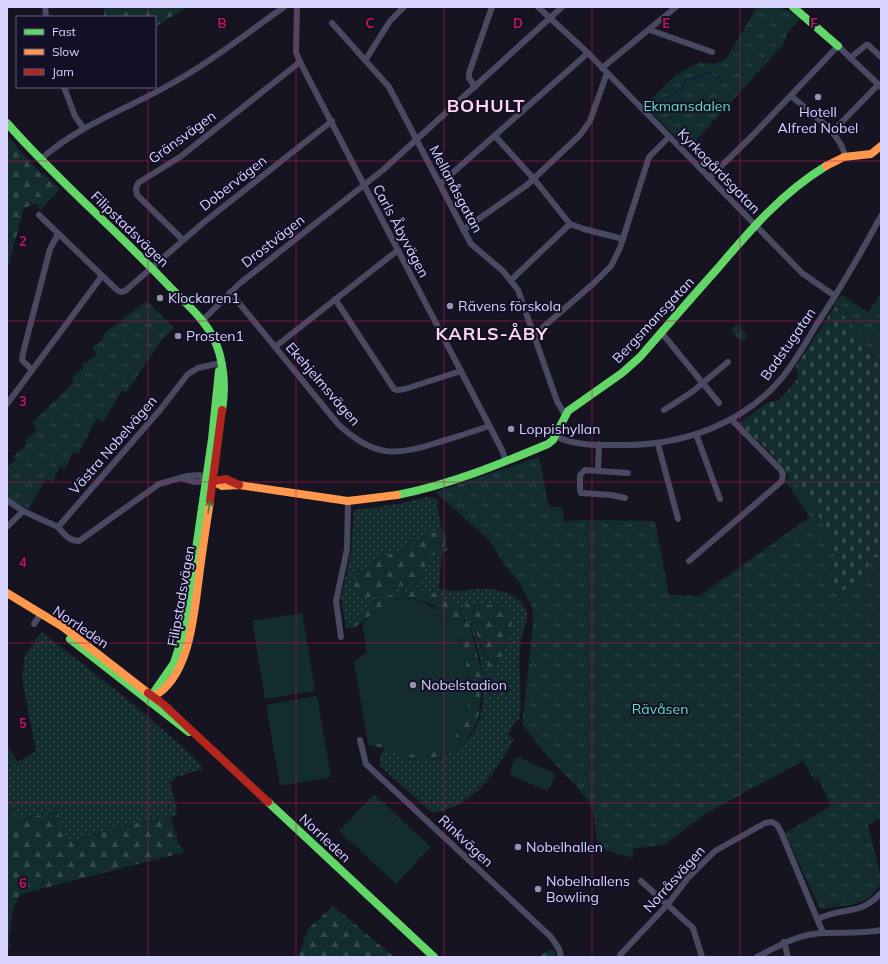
<svg xmlns="http://www.w3.org/2000/svg" width="888" height="964" font-family="Mulish,sans-serif">
<style>
.grass{fill:url(#grass-dots);fill-rule:evenodd}
.forest{fill:url(#forest-firs)}
.cemetery{fill:url(#cemetery-stones)}
.park{fill:url(#park-tufts)}
.garden{fill:#132c2d}
.lines{fill:none;stroke-linecap:round;stroke-linejoin:round}
.stream{stroke:#0d2144;stroke-width:1.5}
.street{stroke:#4a4962;stroke-width:6}
.fast{stroke:#63d668;stroke-width:8}
.slow{stroke:#ff974d;stroke-width:8}
.jam{stroke:#b3261e;stroke-width:8}
.oneway{stroke:#3f7c4a}
.grid{fill:none;stroke:#c2185b;stroke-width:1;stroke-opacity:0.55}
.poi-dot{fill:#9591b1;stroke:#130f26;stroke-width:1.5}
.labels{text-anchor:middle;stroke-width:4;stroke-linejoin:round;paint-order:stroke}
.park-label{font-size:14px;fill:#5fe0c0;stroke:#130f26}
.poi-label{font-size:14px;fill:#d9d4ff;stroke:#130f26;text-anchor:start}
.street-label{font-size:14px;fill:#d9d4ff;stroke:#130f26}
.district-label{font-size:18px;font-weight:bold;letter-spacing:1px;fill:#ffd6f0;stroke:#130f26}
.grid-label{font-size:13px;text-anchor:middle;font-weight:bold;fill:#c2185b;stroke:#130f26;stroke-width:4;stroke-linejoin:round;paint-order:stroke}
</style>
<defs>
<pattern id="grass-dots" width="8" height="8" patternUnits="userSpaceOnUse"><rect width="8" height="8" fill="#132c2d"/><path d="M2 2h.1M6 6h.1" fill="none" stroke="#354a4c" stroke-width="1.8" stroke-linecap="round"/></pattern>
<pattern id="forest-firs" width="22" height="20" patternUnits="userSpaceOnUse"><rect width="22" height="20" fill="#132c2d"/><path d="M5 1l3.5 6h-7zM16 11l3.5 6h-7z" fill="#354a4c"/></pattern>
<pattern id="cemetery-stones" width="16" height="16" patternUnits="userSpaceOnUse"><rect width="16" height="16" fill="#132c2d"/><path d="M2 7V4a2 2 0 0 1 4 0v3zM10 15v-3a2 2 0 0 1 4 0v3z" fill="#354a4c"/></pattern>
<pattern id="park-tufts" width="24" height="20" patternUnits="userSpaceOnUse"><rect width="24" height="20" fill="#132c2d"/><path d="M3 7l-1-3M5 7V3M7 7l1-3M15 17l-1-3M17 17v-4M19 17l1-3" fill="none" stroke="#354a4c"/></pattern>
</defs>
<rect width="100%" height="100%" fill="#161421"/>
<!-- grass -->
<g class="grass">
<path d="M427 497 438 499 437 507 442 529 420 538 402 550 376 558 373 596 402 585 421 581C426 562 428 556 445 545L450 549 442 553 439 588C455 595 473 587 490 589 503 591 520 595 526 609 530 619 522 631 521 641 516 668 524 694 519 720L515 722 508 735 514 739C494 774 475 806 432 813L379 765 380 756 385 748C397 753 411 761 425 761 447 760 472 741 479 721 488 692 482 652 469 625 462 610 449 602 437 593L380 599 346 628 341 598 351 551 354 510 398 504ZM465 604 484 605 485 660Z"/>
<polygon points="42,632 137,707 196,759 203,769 177,777 170,783 177,808 176,814 171,817 135,823 68,842 58,812 19,819 12,815 9,803 8,768 36,751 22,679 25,655"/>
</g>
<!-- forest -->
<g class="forest">
<polygon points="104,7 187,7 155,27 155,17 104,17"/>
<polygon points="7,136 37,169 60,189 40,211 38,206 35,204 24,208 7,271"/>
<path d="M442 529 447 537 445 545C428 556 426 562 421 581L402 585 373 596 363 598 352 589 356 576 376 558 402 550 420 538Z"/>
<path d="M418 589 437 593 455 606 469 624 483 676 478 721 462 746 443 757 425 761 407 758 385 748 368 745 367 738 385 745 460 727 469 701 467 670 459 637 446 615 432 604 411 597 392 600 352 629 346 628C371 604 382 593 418 589Z"/>
<path d="M465 604 505 606 513 612C512 636 502 656 491 677L478 637 467 613Z"/>
<path d="M7 738 9 749 18 762 8 768 9 803 12 815 19 819 58 812 68 842 135 823 171 817 179 845 185 852 21 894C11 906 12 925 9 940L11 945 7 953Z"/>
<polygon points="333,906 394,957 298,957 308,929"/>
<polygon points="549,950 554,950 555,957 538,957"/>
</g>
<!-- cemetery -->
<polygon class="cemetery" points="835,306 856,330 881,368 881,554 869,562 868,574 839,593 832,591 830,585 831,574 817,513 770,452 739,424 768,402 778,401 798,379 796,366"/>
<!-- park -->
<g class="park">
<path d="M757 7C776 7 786 6 800 19L788 32 783 45 688 149 644 105 676 75 700 62 714 64 726 59Z"/>
<polygon points="881,293 881,368 856,330 833,304 842,295 868,312"/>
<polygon points="147,301 174,328 161,341 126,393 122,391 103,422 96,419 78,454 73,452 66,468 60,466 53,482 46,479 28,510 7,497 7,467 16,459 14,456 27,444 25,441 37,430 32,423 74,382 71,378 84,368 82,365 97,355 92,348 104,338 102,335"/>
<polygon points="737,324 748,336 741,342 731,330"/>
<path d="M539 457 549 507H562L565 522 576 520 655 521 669 595 699 596 810 517 785 481 791 477C807 499 826 521 833 548 837 562 827 577 832 591L839 593 868 574V562L881 554V818L868 825 881 876V884L869 898 856 904 820 909 785 833 831 806 818 778 814 780 803 761 705 814 666 844 633 849V858L598 848 593 810 584 795 543 751 522 724 533 625 532 607 520 584 505 565 489 540 435 492Z"/>
</g>
<!-- garden -->
<g class="garden">
<path d="M410 598C423 602 435 606 445 615 460 628 472 683 469 702 467 712 457 739 448 746 444 749 434 752 429 754 409 759 385 745 367 738L354 662 367 652 362 623 391 600Z"/>
<polygon points="302,613 315,691 265,699 252,621"/>
<polygon points="317,696 331,777 280,786 266,705"/>
<polygon points="518,757 554,773 555,777 549,789 545,790 512,776 510,771 515,759"/>
<polygon points="374,794 431,847 396,884 339,831"/>
</g>
<g class="lines">
<!-- stream -->
<polyline class="stream" points="659,101 681,90 688,78 695,79 708,73 716,78 719,77 721,81"/>
<!-- street -->
<g class="street">
<polyline points="45,7 46,17"/>
<polyline points="297,7 296,52 300,62 502,450 506,461"/>
<polyline points="538,7 588,53 802,273 835,296"/>
<polyline points="332,23 389,87 471,244 503,271 518,290 557,401 565,415"/>
<polyline points="650,30 712,52"/>
<polyline points="850,58 866,45 868,45 881,57"/>
<polyline points="366,59 390,21 404,7"/>
<polyline points="602,68 676,7"/>
<polyline points="64,87 75,116 84,129"/>
<polyline points="475,87 469,78 469,73 492,7"/>
<path d="M791 96C807 110 843 134 845 157"/>
<polyline points="832,132 878,85"/>
<polyline points="495,136 534,179 570,224 584,229 623,239"/>
<path d="M40 160C79 124 131 108 176 81 214 60 248 32 284 7"/>
<polyline points="709,178 752,136 838,46 881,87"/>
<polyline points="440,184 588,53"/>
<polyline points="39,215 117,290 121,292 125,291 203,223 332,121"/>
<polyline points="463,230 527,185 580,135 590,121 607,73"/>
<polyline points="183,240 137,195 136,189 138,183 180,157 300,62"/>
<polyline points="511,280 570,224"/>
<path d="M230 292 338 424C373 457 396 457 439 442 456 437 472 432 489 426"/>
<polyline points="335,299 394,389 398,390 405,389 461,371"/>
<polyline points="202,321 239,284 383,170 562,7"/>
<polyline points="661,332 719,403"/>
<polyline points="534,335 594,283 611,266 620,248 649,157 669,137"/>
<polyline points="275,347 398,250"/>
<polyline points="31,369 22,360 23,353 50,249 58,234"/>
<polyline points="7,404 102,276"/>
<polyline points="664,410 692,392 728,362"/>
<polyline points="696,434 720,499"/>
<path d="M555 436C576 447 606 445 629 445 685 444 744 423 781 379 795 362 806 342 817 324 840 289 861 253 881 216"/>
<polyline points="658,444 678,519"/>
<polyline points="598,471 599,444"/>
<polyline points="625,498 611,495 581,493 580,490 580,475 585,470 628,473"/>
<polyline points="7,500 23,511 58,527 160,410 188,374 198,368 220,363"/>
<polyline points="7,527 23,511"/>
<path d="M58 527C64 534 69 541 79 541L159 484 187 476 200 475 205 480C197 484 190 481 182 478"/>
<polyline points="689,561 782,481 783,474 780,469 731,419"/>
<polyline points="34,624 40,615"/>
<polyline points="341,637 336,601 347,549 348,501"/>
<polyline points="360,740 366,764 551,937 559,949 561,957"/>
<polyline points="641,881 693,928 702,957"/>
<path d="M818 919C843 906 859 917 881 893"/>
<polyline points="784,942 788,957"/>
<polyline points="620,955 668,904 688,878 715,851 765,823 772,822 777,825 781,832 823,933"/>
<path d="M757 957C778 946 798 934 823 933 843 932 861 934 881 930"/>
</g>
<!-- fast -->
<g class="fast">
<polyline points="793,7 838,46"/>
<path d="M7 123C57 180 115 229 167 284 183 301 204 318 214 339 224 360 226 387 222 410"/>
<path d="M397 495C449 485 500 464 548 444L553 440 568 411 622 373 640 357C666 327 692 297 718 268 750 230 783 192 826 166"/>
<polyline points="70,639 189,732"/>
<polyline points="150,702 154,692 174,663 184,632 212,439 219,371"/>
<polyline points="268,802 434,957"/>
</g>
<!-- slow -->
<g class="slow">
<polyline points="826,166 844,157 871,154 881,146"/>
<polyline points="213,481 222,486 239,485 348,501 397,495"/>
<polyline points="7,593 63,627 148,693"/>
<path d="M154 696C190 677 194 613 199 577 202 552 206 527 210 501"/>
</g>
<!-- jam -->
<g class="jam">
<polyline points="213,481 226,479 239,485"/>
<polyline points="210,501 222,410"/>
<polyline points="148,693 163,704 268,802"/>
</g>
</g>
<!-- one-way arrows -->
<defs><path id="oneway-shaft" d="M-6 0H5M1.5-3L5.5 0L1.5 3" fill="none" stroke-width="1.6" stroke-linecap="round" stroke-linejoin="round"/></defs>
<use class="oneway" href="#oneway-shaft" transform="translate(209 507) rotate(-81)"/>
<!-- grid -->
<path class="grid" d="M148 7V17M296 7V957M444 7V957M592 7V957M740 7V957M148 87V957M7 161H881M7 321H881M7 482H881M7 643H881M7 803H881"/>
<!-- markers -->
<g class="poi-dot">
<circle cx="818" cy="97" r="4"/>
<circle cx="160" cy="298" r="4"/>
<circle cx="450" cy="306" r="4"/>
<circle cx="178" cy="336" r="4"/>
<circle cx="511" cy="429" r="4"/>
<circle cx="413" cy="685" r="4"/>
<circle cx="518" cy="847" r="4"/>
<circle cx="538" cy="889" r="4"/>
</g>
<g class="labels">
<!-- park labels -->
<g class="park-label">
<text x="687" y="111">Ekmansdalen</text>
<text x="660" y="714">Rävåsen</text>
</g>
<!-- poi labels -->
<g class="poi-label">
<text x="818" y="117" text-anchor="middle">Hotell<tspan x="818" dy="16">Alfred Nobel</tspan></text>
<text x="168" y="303">Klockaren1</text>
<text x="458" y="311">Rävens förskola</text>
<text x="186" y="341">Prosten1</text>
<text x="519" y="434">Loppishyllan</text>
<text x="421" y="690">Nobelstadion</text>
<text x="526" y="852">Nobelhallen</text>
<text x="546" y="886">Nobelhallens<tspan x="546" dy="16">Bowling</tspan></text>
</g>
<!-- street labels -->
<g class="street-label">
<text transform="translate(182 137) rotate(-36)" y="5">Gränsvägen</text>
<text transform="translate(719 171) rotate(46)" y="5">Kyrkogårdsgatan</text>
<text transform="translate(233 183) rotate(-38)" y="5">Dobervägen</text>
<text transform="translate(456 189) rotate(62)" y="5">Mellanåsgatan</text>
<text transform="translate(130 229) rotate(44)" y="5">Filipstadsvägen</text>
<text transform="translate(401 231) rotate(62)" y="5">Carls Åbyvägen</text>
<text transform="translate(273 241) rotate(-38)" y="5">Drostvägen</text>
<text transform="translate(653 320) rotate(-47)" y="5">Bergsmansgatan</text>
<text transform="translate(788 344) rotate(-55)" y="5">Badstugatan</text>
<text transform="translate(323 384) rotate(49)" y="5">Ekehjelmsvägen</text>
<text transform="translate(113 445) rotate(-49)" y="5">Västra Nobelvägen</text>
<text transform="translate(181 596) rotate(-80)" y="5">Filipstadsvägen</text>
<text transform="translate(81 627) rotate(34)" y="5">Norrleden</text>
<text transform="translate(325 838) rotate(43)" y="5">Norrleden</text>
<text transform="translate(466 841) rotate(43)" y="5">Rinkvägen</text>
<text transform="translate(674 879) rotate(-48)" y="5">Norråsvägen</text>
</g>
<!-- district labels -->
<g class="district-label">
<text x="486" y="112">BOHULT</text>
<text x="492" y="340">KARLS-ÅBY</text>
</g>
</g>
<g class="grid-label">
<text x="222" y="28">B</text>
<text x="370" y="28">C</text>
<text x="518" y="28">D</text>
<text x="666" y="28">E</text>
<text x="814" y="28">F</text>
<text x="23" y="246">2</text>
<text x="23" y="406">3</text>
<text x="23" y="567">4</text>
<text x="23" y="728">5</text>
<text x="23" y="888">6</text>
</g>
<!-- border -->
<rect width="888" height="964" fill="none" stroke="#d9d4ff" stroke-width="16"/>
<!-- legend -->
<rect x="16" y="16" width="140" height="72" fill="#130f26" stroke="#625e7d"/>
<rect x="24" y="29" width="20" height="6" fill="#63d668" stroke="#625e7d"/>
<text x="52" y="36" font-size="12" fill="#d9d4ff">Fast</text>
<rect x="24" y="49" width="20" height="6" fill="#ff974d" stroke="#625e7d"/>
<text x="52" y="56" font-size="12" fill="#d9d4ff">Slow</text>
<rect x="24" y="69" width="20" height="6" fill="#b3261e" stroke="#625e7d"/>
<text x="52" y="76" font-size="12" fill="#d9d4ff">Jam</text>
</svg>
